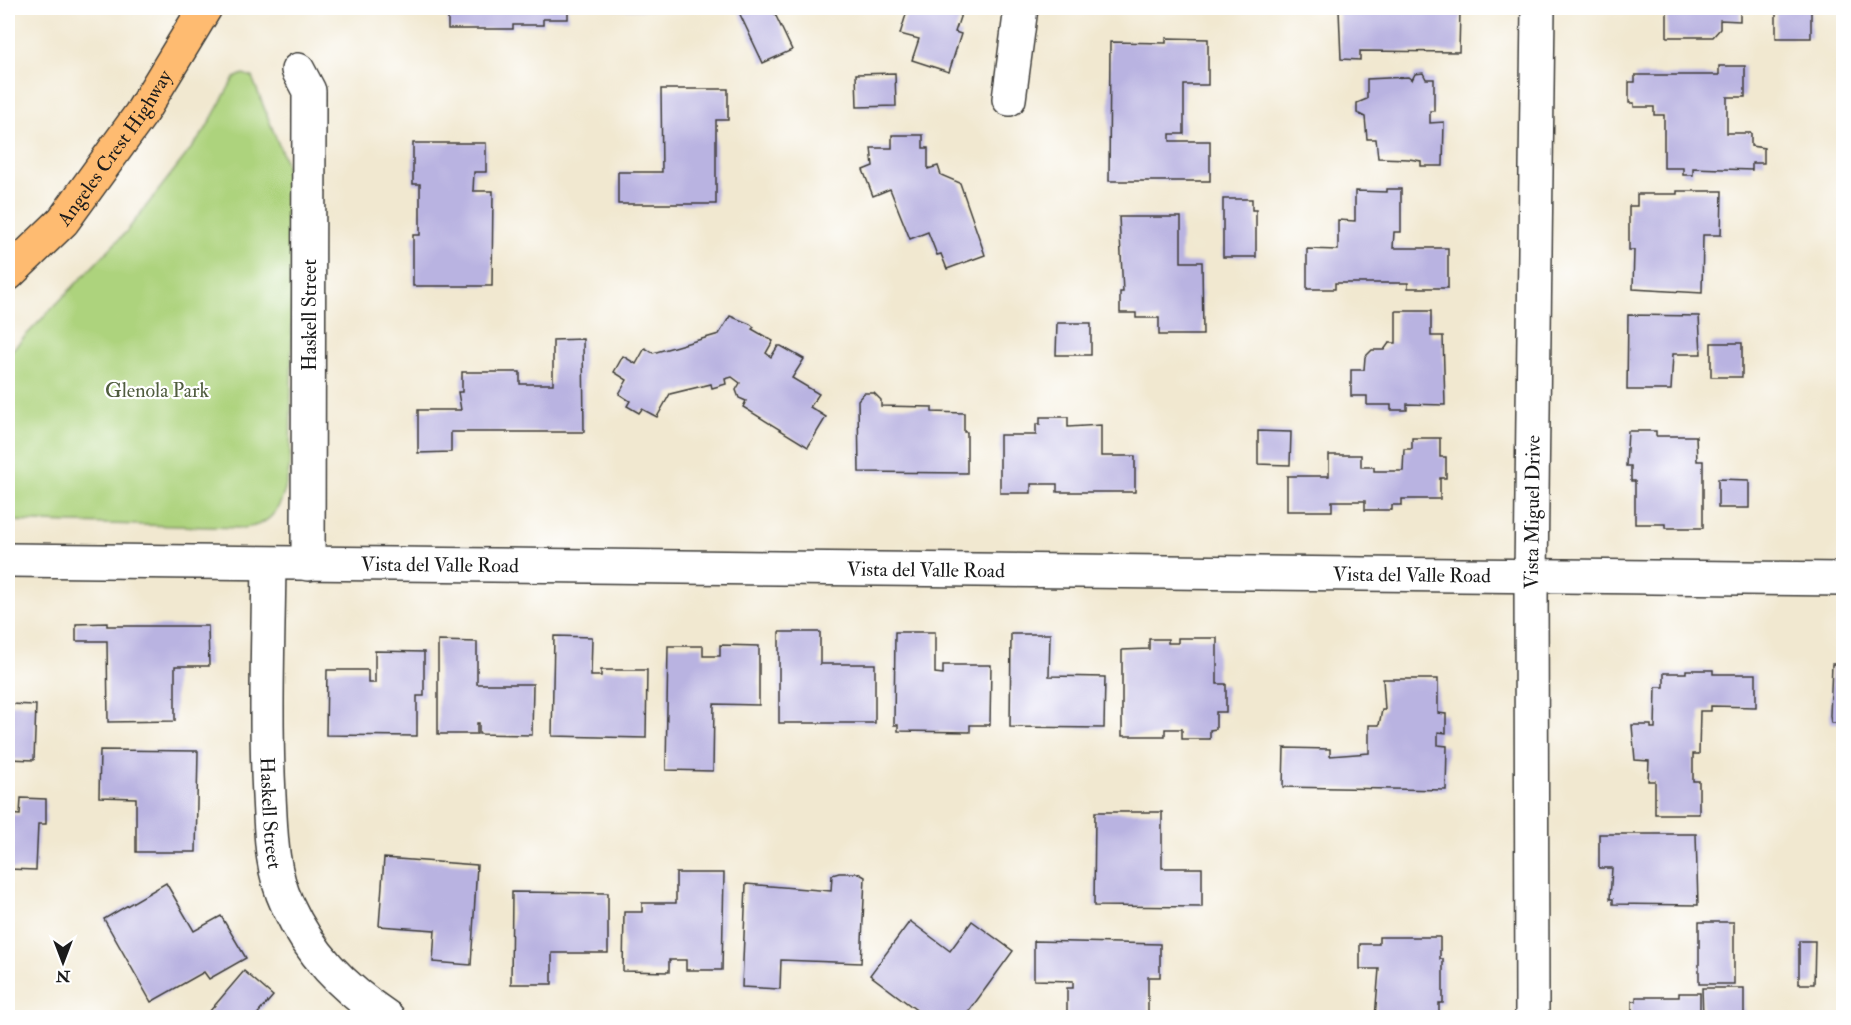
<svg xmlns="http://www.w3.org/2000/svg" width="1851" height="1025" font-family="'IM FELL Double Pica',serif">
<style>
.green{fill:#add37d;stroke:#64784c;stroke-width:1.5}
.building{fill:#b9b3e1}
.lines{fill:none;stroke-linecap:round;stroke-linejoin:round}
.minor-casing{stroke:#3c3b37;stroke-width:36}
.major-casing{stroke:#3c3b37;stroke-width:36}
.minor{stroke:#fff;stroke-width:33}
.major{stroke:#febb71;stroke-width:33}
.labels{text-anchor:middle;stroke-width:4.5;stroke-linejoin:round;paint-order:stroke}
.street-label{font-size:20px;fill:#1c1c1c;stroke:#fff}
.park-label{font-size:20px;fill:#4f5c3e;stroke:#fff}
</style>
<rect width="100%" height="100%" fill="#fff"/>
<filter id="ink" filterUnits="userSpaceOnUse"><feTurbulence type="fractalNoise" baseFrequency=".0167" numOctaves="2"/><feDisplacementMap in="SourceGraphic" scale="12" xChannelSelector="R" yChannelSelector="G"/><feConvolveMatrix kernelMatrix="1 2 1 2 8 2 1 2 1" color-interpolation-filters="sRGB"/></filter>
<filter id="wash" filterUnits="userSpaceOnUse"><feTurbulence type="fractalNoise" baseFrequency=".008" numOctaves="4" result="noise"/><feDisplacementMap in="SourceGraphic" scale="24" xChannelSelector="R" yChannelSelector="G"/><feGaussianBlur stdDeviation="1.35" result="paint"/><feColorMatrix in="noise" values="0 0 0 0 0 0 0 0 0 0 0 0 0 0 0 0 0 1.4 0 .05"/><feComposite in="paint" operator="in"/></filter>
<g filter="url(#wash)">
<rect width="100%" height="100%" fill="#f1e8d0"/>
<!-- green -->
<path class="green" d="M243 74 252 77 284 158 294 197 290 465C284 496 280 525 243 528L8 521V354L126 232 204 132 234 78Z"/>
<g id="blocks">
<!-- building -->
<g class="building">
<polygon points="448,8 568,8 568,19 543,19 543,25 513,25 513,29 448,29"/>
<rect x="613" y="8" width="40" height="2"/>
<polygon points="737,8 789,8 775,14 792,50 763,63"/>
<polygon points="908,8 963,8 955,32 961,34 949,72 912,60 919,39 900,34"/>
<polygon points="1355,8 1421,8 1421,11 1460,11 1459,52 1360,51 1360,60 1341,59 1339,10 1355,10"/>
<polygon points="1667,8 1740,8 1740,21 1720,20 1720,29 1713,37 1667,37"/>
<rect x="1776" y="8" width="35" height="30"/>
<polygon points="1166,38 1208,39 1208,85 1184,85 1184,134 1170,134 1170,141 1210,141 1210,181 1109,181 1110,42 1166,43"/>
<polygon points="1719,66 1745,66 1745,97 1727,97 1727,133 1751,133 1751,146 1764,148 1764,163 1752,163 1752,170 1693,168 1693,175 1683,175 1683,168 1664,168 1664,115 1654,115 1654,107 1634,107 1634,103 1629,103 1629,82 1635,82 1635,75 1719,75"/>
<polygon points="895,73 896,106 857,107 856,74"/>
<polygon points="1423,73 1426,79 1434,79 1434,111 1430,111 1430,123 1444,122 1443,166 1421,166 1421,161 1409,159 1378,158 1376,139 1367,139 1365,117 1357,113 1357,103 1367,99 1367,79 1408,77 1412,80 1415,74"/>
<polygon points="661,89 728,89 728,120 716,120 716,204 618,204 618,172 662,172"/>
<polygon points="892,135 923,135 923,148 928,148 928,169 938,166 941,175 960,183 985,255 947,269 941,254 937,255 928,232 910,239 890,189 873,196 863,170 873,166 871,148 892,148"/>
<polygon points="413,143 486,143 486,172 474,172 473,191 493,191 492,286 413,286 413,235 420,235 420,184 413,184"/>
<polygon points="1387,189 1401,189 1401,232 1394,232 1393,248 1448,248 1448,288 1408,288 1408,283 1335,283 1335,289 1307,289 1307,249 1338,250 1338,220 1355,221 1355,191 1387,192"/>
<polygon points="1677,191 1722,191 1721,235 1703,235 1702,293 1633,289 1634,250 1629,250 1629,206 1637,206 1637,194 1677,194"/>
<polygon points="1223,199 1252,199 1252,210 1256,210 1256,257 1223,257"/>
<polygon points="1119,217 1181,217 1181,262 1202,262 1203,335 1159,335 1159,318 1136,318 1136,313 1120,313 1120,292 1123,292"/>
<polygon points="1396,311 1431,311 1431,336 1443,336 1445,405 1407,404 1407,410 1391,410 1391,405 1367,405 1367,396 1351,396 1351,370 1364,370 1365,357 1372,350 1384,350 1389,343 1396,343"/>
<polygon points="1628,315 1699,316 1701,354 1673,354 1671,390 1627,390"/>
<polygon points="730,316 750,324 754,327 752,329 773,341 766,353 771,357 778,346 781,346 804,359 792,378 819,394 810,407 826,417 808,447 743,407 746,401 739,398 736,390 740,383 732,377 725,379 726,384 712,388 711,384 670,394 657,417 642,409 639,413 627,406 630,401 619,394 627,380 614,372 623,356 636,364 645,348 653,353 719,334"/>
<polygon points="1057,323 1091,323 1091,355 1056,355"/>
<polygon points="583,339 584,432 451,432 451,452 418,453 418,410 461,410 458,392 462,392 462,372 520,372 520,384 553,384 553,340"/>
<rect x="1711" y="343" width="31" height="34"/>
<polygon points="864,393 874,393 881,400 881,406 932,407 932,412 964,413 964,432 967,432 967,473 859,472 858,400"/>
<polygon points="1040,417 1068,417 1068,427 1101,425 1101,456 1135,456 1135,492 1057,492 1057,484 1031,484 1031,493 1000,493 1000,435 1036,435 1036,424 1040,424"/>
<polygon points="1258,431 1291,432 1290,465 1258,464"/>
<polygon points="1628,431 1656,431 1656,436 1696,436 1697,461 1703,461 1703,528 1665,528 1665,524 1635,524 1635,481 1631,481 1631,466 1626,466"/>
<polygon points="1412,438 1440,438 1440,457 1446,457 1446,478 1440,478 1440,499 1402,499 1402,505 1392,505 1392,510 1365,510 1365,501 1332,501 1332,511 1287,511 1287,476 1329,476 1329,455 1361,455 1361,467 1374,467 1374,471 1403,471 1404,449 1412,449"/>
<polygon points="1718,479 1749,480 1749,508 1718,508"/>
<polygon points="107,623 107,626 208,626 209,666 175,666 175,721 108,722 107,641 76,641 76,624"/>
<polygon points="779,632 820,632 820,664 875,664 875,723 779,723"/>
<polygon points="895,632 935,632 935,673 943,674 943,665 991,665 990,725 970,725 970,732 898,731 898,725 894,725"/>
<polygon points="1011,634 1050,634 1049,676 1105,677 1104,728 1010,727"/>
<polygon points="554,636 592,637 591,676 601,676 601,670 647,670 646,738 552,736"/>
<polygon points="1178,638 1217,638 1217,684 1226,684 1226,712 1216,712 1216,729 1210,730 1210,739 1182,739 1182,729 1165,729 1165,736 1122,736 1122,650 1149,649 1149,639 1168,639 1168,643 1178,643"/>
<polygon points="438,641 477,642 477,684 533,684 532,735 479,734 479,723 477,723 477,734 438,734"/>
<polygon points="720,645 759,646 759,705 714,704 713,771 666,770 668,646 703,646 703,656 720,656"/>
<polygon points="375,651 424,652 424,696 417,696 417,736 326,735 327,670 368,670 368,683 375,683"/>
<polygon points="1832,664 1844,664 1844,723 1831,723 1830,716"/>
<polygon points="1686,670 1713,670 1713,674 1756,674 1756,707 1711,706 1711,711 1700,711 1699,754 1693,754 1693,781 1699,781 1699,814 1655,814 1655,781 1648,781 1649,761 1635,760 1632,725 1651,725 1651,728 1655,728 1656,687 1664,687 1664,673 1686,673"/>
<polygon points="1383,679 1438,679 1438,713 1446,714 1446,733 1438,732 1438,745 1447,746 1446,790 1283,787 1284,748 1330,749 1330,756 1369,753 1369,725 1379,725 1382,710 1385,710"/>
<polygon points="8,704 36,705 34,760 8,759"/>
<polygon points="100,750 198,751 196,852 136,852 136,798 99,797"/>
<polygon points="21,798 46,799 46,824 38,824 36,870 8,869 8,814 20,815"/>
<polygon points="1095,812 1162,812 1162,868 1202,868 1202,907 1094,906"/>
<polygon points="1599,834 1696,834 1698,905 1613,904 1613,899 1610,899 1612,868 1599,868"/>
<polygon points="384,858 477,865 471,965 433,962 435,930 379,926"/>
<polygon points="676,873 724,873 722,970 686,970 686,960 669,960 669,972 623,971 624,912 642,912 642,903 676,903"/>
<polygon points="839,873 858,873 865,877 861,963 781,960 780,989 742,987 746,884 831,891 832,875"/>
<polygon points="166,883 194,931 221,916 246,958 209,979 204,972 151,1002 104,919"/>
<polygon points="512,892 608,893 608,953 552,953 552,984 511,984"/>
<polygon points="910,921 950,951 972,921 1013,951 964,1018 927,1018 870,975"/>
<rect x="1699" y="922" width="35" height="62"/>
<polygon points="1379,937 1440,937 1440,959 1443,959 1443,1003 1439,1003 1439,1018 1375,1018 1379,969 1360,969 1360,944 1379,944"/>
<polygon points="1034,941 1160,944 1160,977 1148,977 1148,1018 1067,1018 1067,988 1073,988 1073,981 1034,980"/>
<polygon points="1799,941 1815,941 1814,984 1799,984"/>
<polygon points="244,971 273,996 254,1018 204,1018"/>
<polygon points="1702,988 1744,988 1744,1018 1703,1018"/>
<polygon points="1679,993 1700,993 1700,1018 1632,1018 1632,1001 1636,1001 1636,997 1679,997"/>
</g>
</g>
</g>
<g filter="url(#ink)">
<use href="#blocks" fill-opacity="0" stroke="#3c3b37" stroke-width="1.5"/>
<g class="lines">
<!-- minor casing -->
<g class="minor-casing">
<g id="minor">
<polyline points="298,70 309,91 308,564"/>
<polyline points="1009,99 1021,8"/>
<path id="s1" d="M8 560 1844 579"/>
<path id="s2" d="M269 564C268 642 265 719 269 796 271 833 271 870 287 904 310 954 342 987 388 1018"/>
<path id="s3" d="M1532 1018 1531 576 1538 8"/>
</g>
</g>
<!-- major casing -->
<g class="major-casing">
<g id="major">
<path id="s4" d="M8 274 63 221 140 115 205 8"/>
</g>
</g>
<!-- minor -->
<use href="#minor" class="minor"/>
<!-- major -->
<use href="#major" class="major"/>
</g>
</g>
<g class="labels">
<!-- street labels -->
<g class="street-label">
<text dy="7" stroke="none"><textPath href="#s4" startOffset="166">Angeles Crest Highway</textPath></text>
<text transform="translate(309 315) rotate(-90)" y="7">Haskell Street</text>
<text dy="7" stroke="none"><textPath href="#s3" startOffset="506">Vista Miguel Drive</textPath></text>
<text dy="7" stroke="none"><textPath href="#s1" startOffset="432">Vista del Valle Road</textPath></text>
<text dy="7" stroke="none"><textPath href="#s1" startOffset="918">Vista del Valle Road</textPath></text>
<text dy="7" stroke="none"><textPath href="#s1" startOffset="1404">Vista del Valle Road</textPath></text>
<text dy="7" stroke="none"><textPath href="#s2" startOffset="249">Haskell Street</textPath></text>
</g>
<!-- park labels -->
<g class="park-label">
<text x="157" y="397">Glenola Park</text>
</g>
</g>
<!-- margin -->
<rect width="1851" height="1025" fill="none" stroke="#fff" stroke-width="30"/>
<!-- north arrow -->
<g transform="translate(63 962) rotate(180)" stroke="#ffffff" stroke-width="4.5" paint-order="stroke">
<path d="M0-4.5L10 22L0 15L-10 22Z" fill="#1c1c1c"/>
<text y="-9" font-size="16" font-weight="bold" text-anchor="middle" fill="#1c1c1c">N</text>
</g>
</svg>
